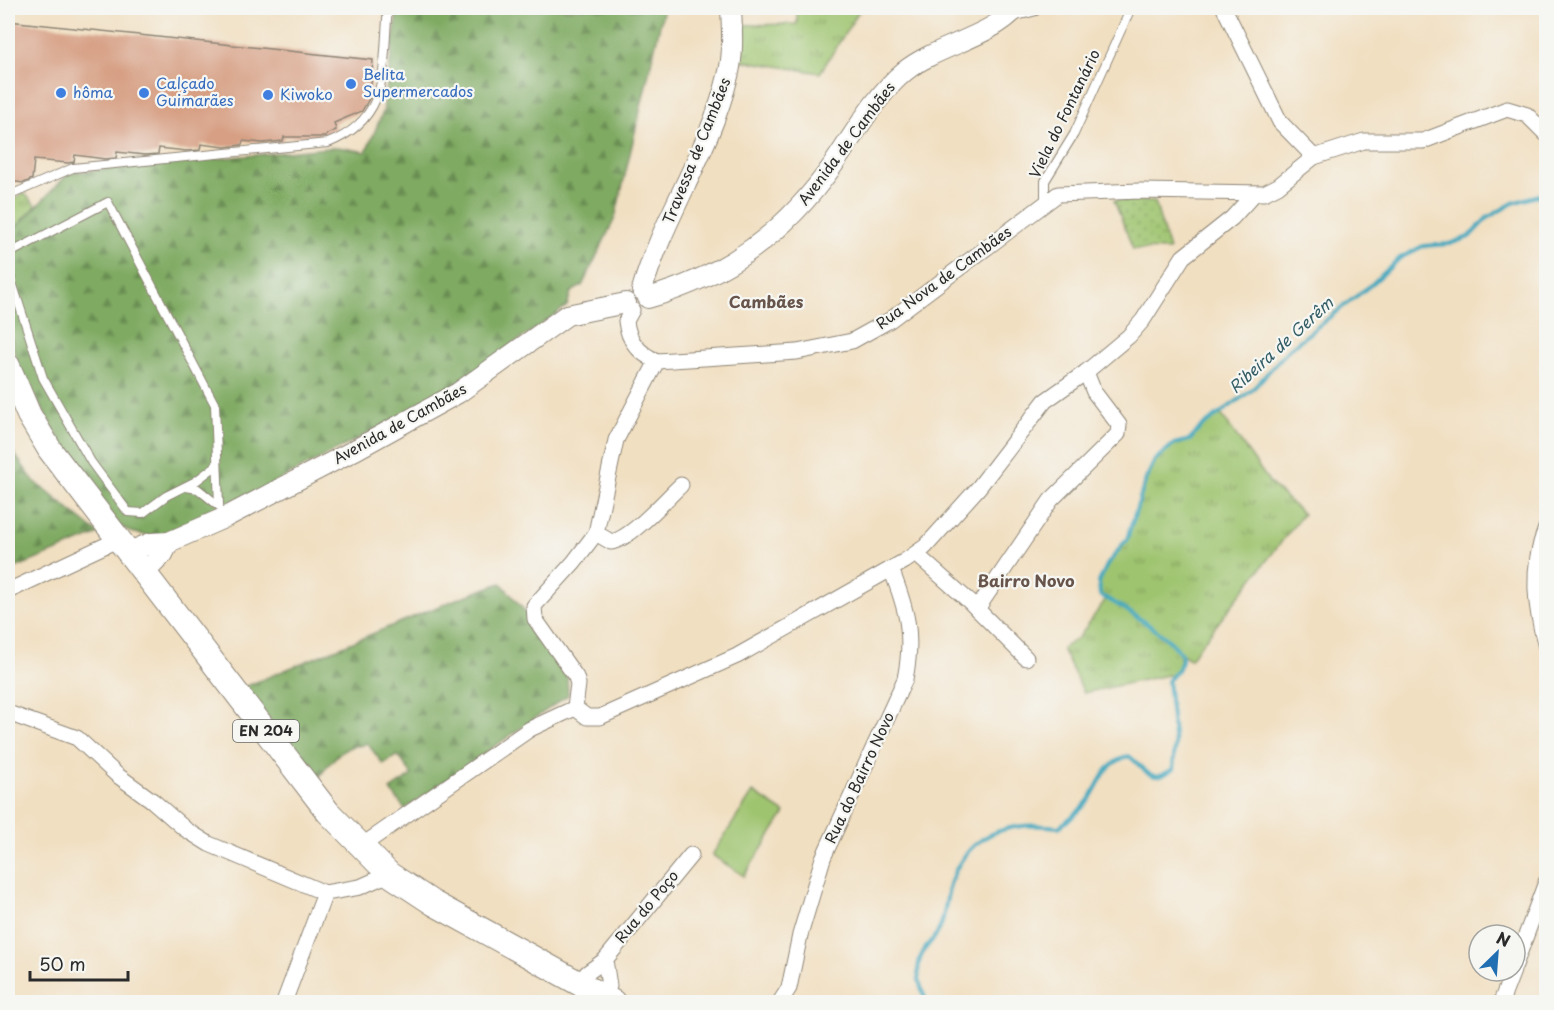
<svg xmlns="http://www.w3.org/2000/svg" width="1554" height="1010" font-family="'Playpen Sans',sans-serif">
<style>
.grass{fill:url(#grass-tufts);stroke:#65784d;stroke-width:1.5}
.forest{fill:url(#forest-firs);stroke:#556a46;stroke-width:1.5}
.garden{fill:url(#garden-dots);stroke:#65784d;stroke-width:1.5}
.pitch{fill:#9fc46f;stroke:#65784d;stroke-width:1.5}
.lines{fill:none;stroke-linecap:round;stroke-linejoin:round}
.stream{stroke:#3fa8bf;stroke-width:4}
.building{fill:#d7a085}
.service-casing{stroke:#8e8576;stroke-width:10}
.minor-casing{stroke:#8e8576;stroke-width:17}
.tertiary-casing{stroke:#8e8576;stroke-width:22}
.primary-casing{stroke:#8e8576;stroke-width:26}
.service{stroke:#fff;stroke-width:8}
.minor{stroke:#fff;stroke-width:15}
.tertiary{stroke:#fff;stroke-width:20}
.primary{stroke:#fff;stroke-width:24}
.shop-dot{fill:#3f7fe0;stroke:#f6f6f2;stroke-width:2}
.labels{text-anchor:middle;stroke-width:4.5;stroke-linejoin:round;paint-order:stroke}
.shield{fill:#f6f6f2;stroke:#686867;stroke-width:1.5}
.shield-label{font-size:14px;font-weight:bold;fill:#2b2b2b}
.shop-label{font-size:15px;fill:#366cbe;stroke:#f6f6f2;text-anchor:start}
.street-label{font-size:15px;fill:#2b2b2b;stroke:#f6f6f2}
.neighbourhood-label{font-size:16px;font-weight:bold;fill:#67544a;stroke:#f6f6f2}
.water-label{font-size:16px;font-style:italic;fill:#335d66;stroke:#f6f6f2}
</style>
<defs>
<pattern id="grass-tufts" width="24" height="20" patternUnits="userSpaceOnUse" patternTransform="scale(1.5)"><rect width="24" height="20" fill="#9fc46f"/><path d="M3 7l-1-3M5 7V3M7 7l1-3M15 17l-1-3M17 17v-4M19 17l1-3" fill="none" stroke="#829f5b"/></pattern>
<pattern id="forest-firs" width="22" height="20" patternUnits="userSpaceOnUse" patternTransform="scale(1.5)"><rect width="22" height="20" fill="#7faa62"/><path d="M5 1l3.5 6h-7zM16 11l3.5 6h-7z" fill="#688b51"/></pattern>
<pattern id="garden-dots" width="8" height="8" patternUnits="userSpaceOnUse" patternTransform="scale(1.5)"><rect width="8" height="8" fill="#9fc46f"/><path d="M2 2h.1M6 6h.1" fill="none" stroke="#829f5b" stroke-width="1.8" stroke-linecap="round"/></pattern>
</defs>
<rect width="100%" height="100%" fill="#f6f6f2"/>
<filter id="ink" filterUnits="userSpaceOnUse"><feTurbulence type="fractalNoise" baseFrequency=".0167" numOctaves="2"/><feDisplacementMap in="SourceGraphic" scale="12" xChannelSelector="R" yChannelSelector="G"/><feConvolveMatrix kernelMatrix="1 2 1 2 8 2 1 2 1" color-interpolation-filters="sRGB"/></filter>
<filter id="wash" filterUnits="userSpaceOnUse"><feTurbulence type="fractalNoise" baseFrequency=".008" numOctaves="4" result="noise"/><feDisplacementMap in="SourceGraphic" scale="24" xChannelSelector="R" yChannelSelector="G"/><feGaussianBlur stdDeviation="1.35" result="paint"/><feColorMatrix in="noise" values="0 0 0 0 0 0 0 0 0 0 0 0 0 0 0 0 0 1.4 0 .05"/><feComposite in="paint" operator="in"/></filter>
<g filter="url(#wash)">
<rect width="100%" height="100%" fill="#f1dfc1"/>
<!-- grass -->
<g class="grass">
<polygon points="797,8 861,8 820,73 738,60 740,25 797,24"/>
<polygon points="24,193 36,206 8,236 8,203"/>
<polygon points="1221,414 1270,483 1303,514 1190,659 1179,652 1181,664 1172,676 1167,675 1084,693 1062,649 1079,637 1106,599 1100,595 1099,582 1107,565 1127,539 1146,479 1155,460 1174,444 1190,440 1200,428"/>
</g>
<!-- forest -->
<g class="forest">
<polygon points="398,8 664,8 615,218 582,286 571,292 567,306 445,393 188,528 154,537 130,532 118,525 76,468 18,366 8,327 8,236 69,173 338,147 366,152 383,112"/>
<polygon points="8,445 33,480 99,534 8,571"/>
<path d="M501 583 523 609 567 675 568 695 405 809 390 790 412 775 398 755 383 764 367 743C361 747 359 745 353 746 338 751 325 768 317 781L244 687 454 600Z"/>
</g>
<!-- garden -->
<polygon class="garden" points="1114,200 1155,202 1169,250 1133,249"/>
<!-- pitch -->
<polygon class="pitch" points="753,792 785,813 744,876 712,855"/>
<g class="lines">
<!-- stream -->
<path class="stream" d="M927 1002C920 987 914 971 922 954 927 944 936 938 940 928 946 912 946 894 952 878 972 830 1012 821 1059 827 1069 819 1080 812 1088 801 1101 783 1103 763 1129 756 1145 768 1149 786 1173 769L1175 745 1168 681C1173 675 1183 666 1182 657 1179 641 1116 603 1100 595L1099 582 1107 565 1127 539 1146 479 1155 460 1174 444 1190 440 1200 428 1252 390 1289 349 1372 284 1400 258 1423 246 1449 244 1469 237 1487 218 1513 203 1546 193"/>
</g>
<g id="blocks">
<!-- building -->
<polygon class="building" points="8,21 373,60 370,97 362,111 334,123 336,130 327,134 326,137 284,137 283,141 263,143 243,141 242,145 225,147 201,144 200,150 187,151 159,148 158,154 145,155 117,152 116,158 105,159 75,155 74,162 68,163 34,160 32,179 24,183 8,181"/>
</g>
</g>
<g filter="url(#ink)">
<use href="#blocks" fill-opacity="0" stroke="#8e8576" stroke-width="1.5"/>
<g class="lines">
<!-- service casing -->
<g class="service-casing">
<g id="service">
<path d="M8 196 73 168 328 143C392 118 382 65 388 8"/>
<polyline points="1045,201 1045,181 1074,134 1131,8"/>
<polyline points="8,254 108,202 215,405 219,505"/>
<polyline points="8,270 43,378 91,462 128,512 143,513 166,496 196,481 217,465"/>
<polyline points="186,487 198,489 219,506"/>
</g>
</g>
<!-- minor casing -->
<g class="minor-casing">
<g id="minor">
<polyline points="1224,8 1280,122 1314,157"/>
<polyline points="1010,14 1034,8"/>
<path d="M632 310 626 321C628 340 639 354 657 361L797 352 852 341 890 320 1058 194 1140 191 1264 193 1278 186 1314 157 1364 141H1423L1507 109 1527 115 1546 134"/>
<path d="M1546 528C1530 568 1535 607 1546 647"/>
<path d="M596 533 611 542C631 539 665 500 681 485"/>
<polyline points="916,554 970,602 1026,658"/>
<polyline points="8,591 117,540"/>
<polyline points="977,609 1051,500 1118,434 1119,425 1094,392 1086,372"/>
<polyline points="575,708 587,717 600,717 737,656 905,561 925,547 979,487 1045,401 1086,372 1129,336 1143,320 1183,257 1232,218 1254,194"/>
<polyline points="575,708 578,684 576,677 535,619 534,606 574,562 596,533 616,440 657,361"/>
<polyline points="8,713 77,738 117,775 153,801 185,829 209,844 325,893"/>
<polyline points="360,847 530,729 575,708"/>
<polyline points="1515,965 1546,882"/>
<polyline points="579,986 587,973 605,960 691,855"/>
<polyline points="604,999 609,986 605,960"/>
<polyline points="284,1002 325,893 360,887 389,874"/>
<path d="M780 1002 789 988 800 935 823 858 905 679C914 635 907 610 891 569"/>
<polyline points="1501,1002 1513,971"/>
</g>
</g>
<!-- tertiary casing -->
<g class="tertiary-casing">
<g id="tertiary">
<path d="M642 290C663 217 710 150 728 76 734 54 732 30 731 8"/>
<path d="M648 298C728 275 785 233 833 165 855 133 875 96 905 71 936 46 991 37 1016 8"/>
<polyline points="127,553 151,543 169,542 226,517 353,451 458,393 567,315 626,303"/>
<polyline points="143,574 163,554 169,542"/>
</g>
</g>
<!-- primary casing -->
<g class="primary-casing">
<polyline id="primary" points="8,366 29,415 50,450 328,812 389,874 433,903 613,1002"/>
</g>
<!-- service -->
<use href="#service" class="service"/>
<!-- minor -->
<use href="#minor" class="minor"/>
<!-- tertiary -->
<use href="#tertiary" class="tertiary"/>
<!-- primary -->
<use href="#primary" class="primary"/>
</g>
</g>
<!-- markers -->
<g class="shop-dot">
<circle cx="351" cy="84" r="6"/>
<circle cx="61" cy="93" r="6"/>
<circle cx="144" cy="93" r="6"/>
<circle cx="268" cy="95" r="6"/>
</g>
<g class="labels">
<!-- shield labels -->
<rect class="shield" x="233" y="720" width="66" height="22" rx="4.5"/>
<g class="shield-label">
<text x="266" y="736">EN 204</text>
</g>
<!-- shop labels -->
<g class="shop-label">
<text x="363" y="80">Belita<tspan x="363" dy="17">Supermercados</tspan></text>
<text x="156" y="89">Calçado<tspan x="156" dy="17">Guimarães</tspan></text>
<text x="73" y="98">hôma</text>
<text x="280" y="100">Kiwoko</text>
</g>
<!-- street labels -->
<g class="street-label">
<text transform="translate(1065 114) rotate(-64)" y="5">Viela do Fontanário</text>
<text transform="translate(847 144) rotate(-53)" y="5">Avenida de Cambães</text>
<text transform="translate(697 151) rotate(-68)" y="5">Travessa de Cambães</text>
<text transform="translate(944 278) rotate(-36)" y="5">Rua Nova de Cambães</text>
<text transform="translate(400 424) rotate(-29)" y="5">Avenida de Cambães</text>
<text transform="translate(860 778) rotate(-65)" y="5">Rua do Bairro Novo</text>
<text transform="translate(647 907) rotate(-50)" y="5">Rua do Poço</text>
</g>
<!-- neighbourhood labels -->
<g class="neighbourhood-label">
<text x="766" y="308">Cambães</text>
<text x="1026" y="587">Bairro Novo</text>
</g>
<!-- water labels -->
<g class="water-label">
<text transform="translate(1281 345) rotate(-42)" y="6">Ribeira de Gerêm</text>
</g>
</g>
<!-- margin -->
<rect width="1554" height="1010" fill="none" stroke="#f6f6f2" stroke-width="30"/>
<!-- north arrow -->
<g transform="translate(1497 953) rotate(25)"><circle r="28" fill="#f6f6f2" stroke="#a5a5a2" stroke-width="1.5"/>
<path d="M0-4.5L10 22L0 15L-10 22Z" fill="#1f6fb2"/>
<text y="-9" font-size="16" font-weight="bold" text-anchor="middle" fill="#2b2b2b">N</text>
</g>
<!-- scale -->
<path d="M30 971v9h98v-9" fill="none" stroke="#2b2b2b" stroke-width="3"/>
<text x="39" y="971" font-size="18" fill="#2b2b2b" stroke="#f6f6f2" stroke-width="4.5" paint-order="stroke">50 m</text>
</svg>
